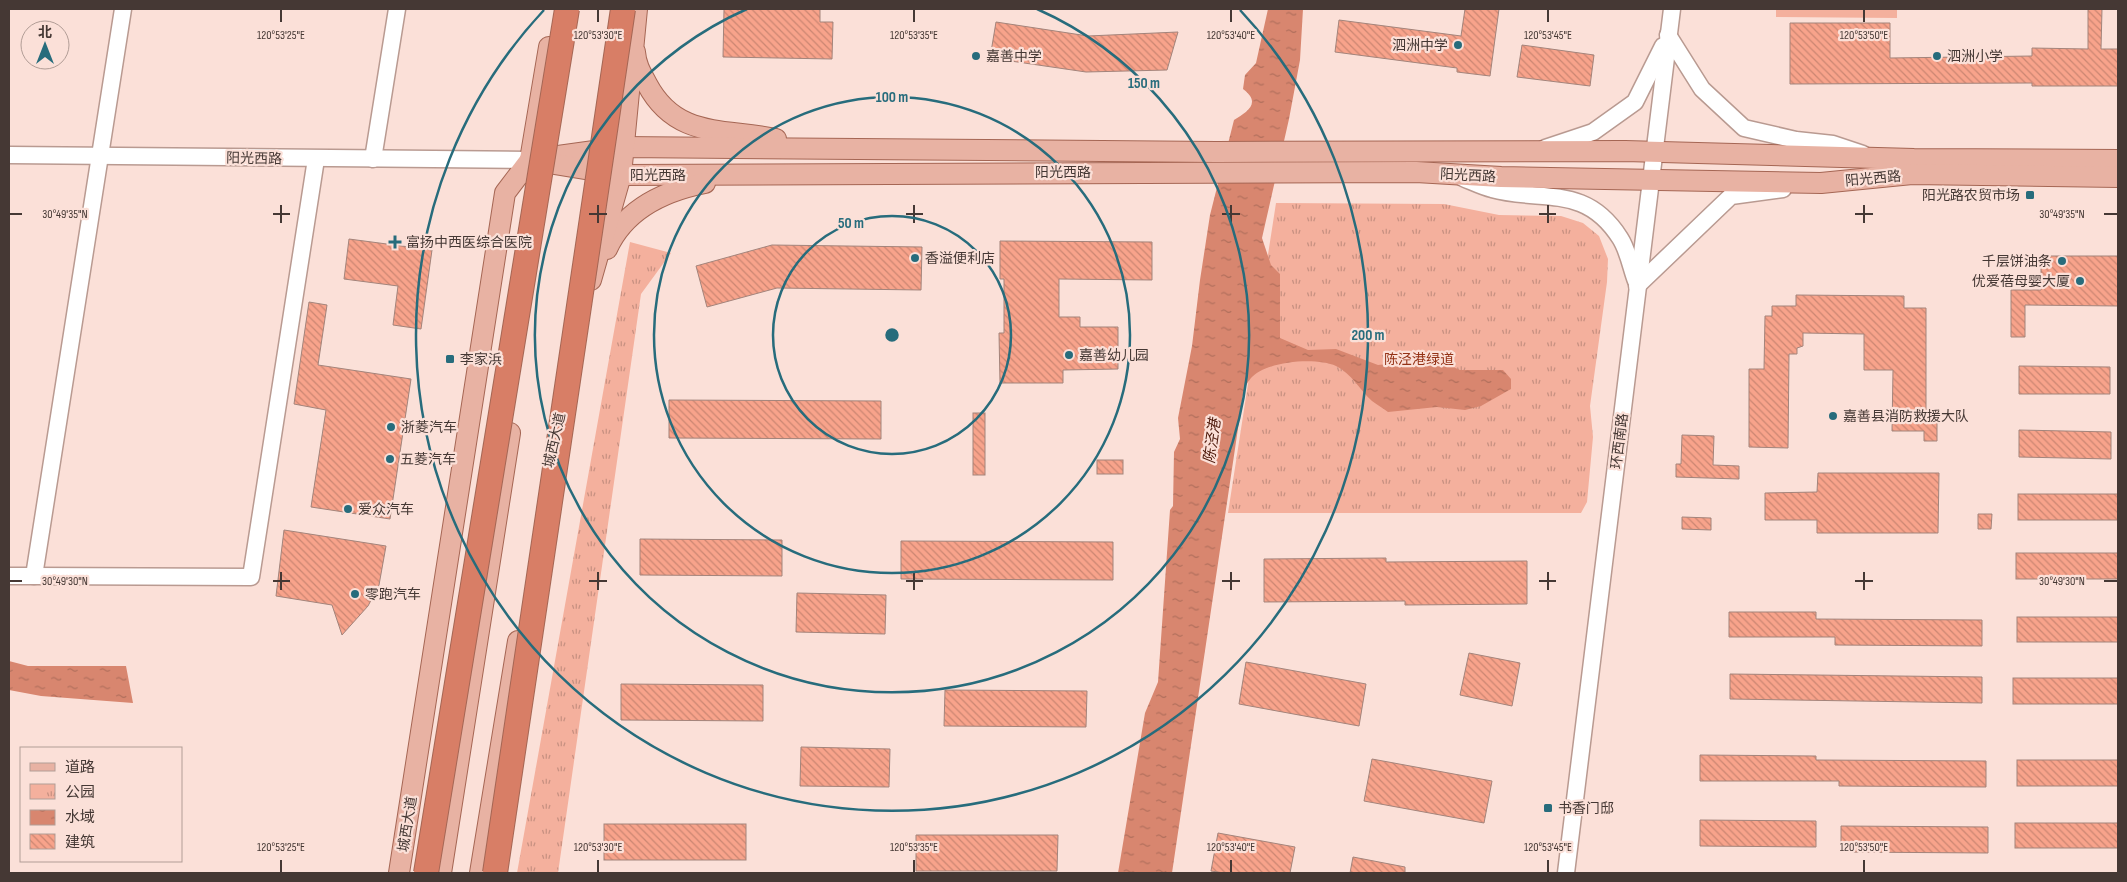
<svg xmlns="http://www.w3.org/2000/svg" width="2127" height="882" font-family="'Sofia Sans Condensed','Noto Sans SC',sans-serif">
<style>
.grass{fill:#f4b09d}
.park{fill:url(#park-tufts)}
.water{fill:url(#water-ripples)}
.building{fill:url(#building-back-hatch);stroke:#a3847b}
.lines{fill:none;stroke-linecap:round;stroke-linejoin:round}
.minor-casing{stroke:#b99a91;stroke-width:19}
.major-casing{stroke:#a56654;stroke-width:22}
.minor{stroke:#fff;stroke-width:16}
.major{stroke:#e8b2a3;stroke-width:20}
.highway-bridge-casing{stroke:#a56654;stroke-width:26;stroke-linecap:butt}
.highway-bridge{stroke:#d87e66;stroke-width:24}
.ticks{fill:none;stroke:#453834;stroke-width:2}
.ring{fill:none;stroke:#276c7c;stroke-width:2.5}
.poi-dot{fill:#276c7c;stroke:#fbe0d8;stroke-width:2}
.labels{text-anchor:middle;stroke-width:4.5;stroke-linejoin:round;paint-order:stroke}
.poi-label{font-size:14px;fill:#453834;stroke:#fbe0d8;text-anchor:start}
.street-label{font-size:14px;fill:#453834;stroke:#fbe0d8}
.park-label{font-size:14px;fill:#943216;stroke:#fbe0d8}
.water-label{font-size:15px;font-style:italic;fill:#4e1a0c;stroke:#fbe0d8}
.ticks-label{font-size:12px;text-anchor:middle;fill:#453834;stroke:#fbe0d8;stroke-width:4.5;stroke-linejoin:round;paint-order:stroke}
.centre{fill:#276c7c;stroke:#fbe0d8;stroke-width:2.5}
.ring-label{font-size:15px;text-anchor:middle;font-weight:bold;fill:#276c7c;stroke:#fbe0d8;stroke-width:4.5;stroke-linejoin:round;paint-order:stroke}
</style>
<defs>
<pattern id="park-tufts" width="24" height="20" patternUnits="userSpaceOnUse" patternTransform="scale(1.25)"><rect width="24" height="20" fill="#f4b09d"/><path d="M3 7l-1-3M5 7V3M7 7l1-3M15 17l-1-3M17 17v-4M19 17l1-3" fill="none" stroke="#c79081"/></pattern>
<pattern id="water-ripples" width="26" height="14" patternUnits="userSpaceOnUse" patternTransform="scale(1.25)"><rect width="26" height="14" fill="#d8866f"/><path d="M2 4q2-2 4 0t4 0M15 11q2-2 4 0t4 0" fill="none" stroke="#b16f5c"/></pattern>
<pattern id="building-back-hatch" width="6" height="6" patternUnits="userSpaceOnUse" patternTransform="scale(1.25)"><rect width="6" height="6" fill="#f8a38b"/><path d="M-1 5l2 2M0 0l6 6M5-1l2 2" fill="none" stroke="#cb8672"/></pattern>
</defs>
<rect width="100%" height="100%" fill="#fbe0d8"/>
<!-- grass -->
<polygon class="grass" points="1776,9 1897,9 1897,18 1776,17"/>
<!-- park -->
<g class="park">
<polygon points="1276,203 1444,204 1499,215 1561,216 1583,223 1599,236 1608,259 1607,282 1590,406 1593,437 1587,502 1581,513 1228,513"/>
<polygon points="630,242 671,253 641,294 558,873 517,873"/>
</g>
<!-- water -->
<g class="water">
<path d="M1268 9H1303L1300 60 1289 119 1262 238 1271 265 1280 274V338L1308 350 1336 349 1378 365 1435 359 1460 370H1503L1511 379V389L1481 406 1465 410 1437 407 1388 412C1383 408 1377 405 1372 401 1360 390 1351 373 1336 366 1316 357 1266 361 1251 378 1242 388 1242 403 1240 415L1172 873H1118L1145 713 1158 682 1170 510 1173 506 1174 452 1180 439 1178 418 1192 346 1200 280 1210 215 1234 120C1247 112 1262 103 1243 89L1245 75 1256 63Z"/>
<polygon points="9,661 28,666 126,666 133,703 41,696 9,690"/>
</g>
<!-- building -->
<g class="building">
<polygon points="724,9 820,9 820,22 833,22 832,59 723,57"/>
<polygon points="1465,9 1499,9 1490,76 1457,72 1457,68 1335,52 1339,20 1461,36"/>
<polygon points="2088,9 2102,9 2101,49 2118,49 2118,86 2032,86 2032,83 1790,84 1790,23 1890,23 1890,58 2032,56 2032,48 2088,49"/>
<polygon points="996,22 1088,36 1178,32 1167,70 1086,72 990,58"/>
<polygon points="1522,45 1594,55 1590,86 1517,77"/>
<polygon points="349,239 432,250 421,329 393,325 398,286 344,279"/>
<polygon points="1000,241 1152,242 1152,280 1059,279 1059,317 1080,317 1080,327 1118,327 1118,369 1063,370 1063,383 1000,383 999,333 1004,333 1004,279 1000,279"/>
<polygon points="772,245 922,247 921,290 777,288 707,307 696,266"/>
<polygon points="2041,256 2118,256 2118,306 2025,305 2025,337 2011,337 2011,290 2041,290"/>
<polygon points="1796,295 1904,296 1904,308 1926,308 1926,410 1937,410 1937,441 1924,441 1924,431 1892,431 1893,370 1864,370 1864,334 1803,333 1803,346 1797,348 1797,354 1789,354 1788,448 1749,447 1749,369 1764,369 1765,316 1772,316 1772,306 1796,306"/>
<polygon points="309,302 327,305 318,365 411,379 390,519 311,507 326,410 294,404"/>
<polygon points="2019,366 2110,367 2110,394 2019,394"/>
<polygon points="669,400 881,401 881,439 669,438"/>
<rect x="973" y="413" width="12" height="62"/>
<polygon points="2019,430 2111,432 2111,459 2019,457"/>
<polygon points="1682,435 1714,436 1713,465 1739,466 1739,479 1676,477 1676,464 1681,464"/>
<rect x="1097" y="460" width="26" height="14"/>
<polygon points="1818,473 1939,473 1938,533 1817,533 1817,520 1765,520 1765,493 1817,492"/>
<rect x="2018" y="494" width="100" height="26"/>
<polygon points="1978,514 1992,514 1991,529 1978,529"/>
<polygon points="1682,517 1711,518 1711,530 1682,529"/>
<polygon points="284,530 386,546 379,585 368,606 342,635 332,605 276,596"/>
<polygon points="640,539 782,540 782,576 640,575"/>
<polygon points="901,541 1113,542 1113,580 901,579"/>
<rect x="2016" y="553" width="102" height="26"/>
<polygon points="1386,558 1386,562 1527,561 1527,604 1405,605 1405,601 1264,602 1264,559"/>
<polygon points="797,593 886,595 885,634 796,632"/>
<polygon points="1729,612 1816,612 1816,619 1982,620 1982,646 1835,645 1835,637 1729,637"/>
<rect x="2017" y="617" width="101" height="25"/>
<polygon points="1469,653 1520,663 1512,706 1460,695"/>
<polygon points="1246,662 1366,684 1359,726 1239,704"/>
<polygon points="1730,674 1982,677 1982,703 1730,699"/>
<rect x="2013" y="678" width="105" height="26"/>
<polygon points="621,684 763,685 763,721 621,720"/>
<polygon points="945,690 1087,691 1086,727 944,726"/>
<polygon points="801,747 890,749 889,787 800,786"/>
<polygon points="1700,755 1816,756 1816,760 1986,761 1986,787 1839,786 1839,781 1700,781"/>
<polygon points="1372,759 1492,781 1484,823 1364,801"/>
<rect x="2017" y="760" width="101" height="26"/>
<polygon points="1700,820 1816,821 1816,847 1700,846"/>
<rect x="2015" y="823" width="103" height="25"/>
<rect x="604" y="824" width="142" height="36"/>
<polygon points="1841,826 1988,827 1988,853 1841,852"/>
<polygon points="1218,833 1295,847 1290,873 1224,873 1211,871"/>
<polygon points="916,835 1058,835 1057,871 916,871"/>
<polygon points="1353,857 1405,867 1405,873 1350,873"/>
</g>
<g class="lines">
<!-- minor casing -->
<g class="minor-casing">
<g id="minor">
<polyline points="1668,35 1702,89 1744,128 1796,140 1833,144 1863,154"/>
<polyline points="1545,148 1593,132 1635,102 1663,46"/>
<polyline points="9,155 530,160"/>
<polyline points="373,159 397,9"/>
<path d="M1463 178C1473 182 1483 187 1492 189 1542 203 1585 183 1620 238 1628 250 1631 268 1636 281"/>
<polyline points="1637,286 1731,196 1783,189"/>
<polyline points="9,576 34,576 123,9"/>
<polyline points="34,576 251,577 316,159"/>
<polyline points="1566,873 1672,9"/>
</g>
</g>
<!-- major casing -->
<g class="major-casing">
<g id="major">
<path d="M635 52C636 65 641 73 647 84 676 139 724 128 776 139"/>
<polyline points="551,157 623,147 1216,152 1625,151 1914,159 2118,160"/>
<polyline points="530,160 621,175 1416,172 1501,177 1821,183 1912,174 2118,177"/>
<polyline points="530,174 530,160 549,47"/>
<path d="M607 249C625 209 664 191 705 183"/>
<polyline points="591,280 621,175 637,9"/>
<polyline points="399,873 505,193 530,160"/>
<polyline points="441,873 510,433"/>
<polyline points="480,873 518,641"/>
</g>
</g>
<!-- minor -->
<use href="#minor" class="minor"/>
<!-- major -->
<use href="#major" class="major"/>
<!-- highway-bridge casing -->
<g class="highway-bridge-casing">
<g id="highway-bridge">
<polyline points="426,873 567,9"/>
<polyline points="495,873 623,9"/>
</g>
</g>
<!-- highway-bridge -->
<use href="#highway-bridge" class="highway-bridge"/>
</g>
<!-- ticks -->
<path class="ticks" d="M281 10V22M598 10V22M914 10V22M1231 10V22M1548 10V22M1864 10V22M281 205V223M598 205V223M914 205V223M1231 205V223M1548 205V223M1864 205V223M10 214H22M273 214H290M589 214H607M906 214H923M1222 214H1240M1539 214H1556M1855 214H1873M2104 214H2117M281 572V590M598 572V590M914 572V590M1231 572V590M1548 572V590M1864 572V590M10 581H22M273 581H290M589 581H607M906 581H923M1222 581H1240M1539 581H1556M1855 581H1873M2104 581H2117M281 860V872M598 860V872M914 860V872M1231 860V872M1548 860V872M1864 860V872"/>
<!-- distance rings -->
<g class="ring">
<circle cx="892" cy="335" r="119"/>
<circle cx="892" cy="335" r="238"/>
<path d="M1037 9A357 357 0 1 1 747 9"/>
<path d="M1240 10A476 476 0 1 1 544 10"/>
</g>
<!-- markers -->
<g class="poi-dot">
<circle cx="1458" cy="45" r="5"/>
<circle cx="976" cy="56" r="5"/>
<circle cx="1937" cy="56" r="5"/>
<rect x="2025" y="190" width="10" height="10" rx="2.5"/>
<path d="M392.5 234.5h5v5h5v5h-5v5h-5v-5h-5v-5h5z"/>
<circle cx="915" cy="258" r="5"/>
<circle cx="2062" cy="261" r="5"/>
<circle cx="2080" cy="281" r="5"/>
<circle cx="1069" cy="355" r="5"/>
<rect x="445" y="354" width="10" height="10" rx="2.5"/>
<circle cx="1833" cy="416" r="5"/>
<circle cx="391" cy="427" r="5"/>
<circle cx="390" cy="459" r="5"/>
<circle cx="348" cy="509" r="5"/>
<circle cx="355" cy="594" r="5"/>
<rect x="1543" y="803" width="10" height="10" rx="2.5"/>
</g>
<g class="labels">
<!-- poi labels -->
<g class="poi-label">
<text x="1448" y="50" text-anchor="end">泗洲中学</text>
<text x="986" y="61">嘉善中学</text>
<text x="1947" y="61">泗洲小学</text>
<text x="2020" y="200" text-anchor="end">阳光路农贸市场</text>
<text x="406" y="247">富扬中西医综合医院</text>
<text x="925" y="263">香溢便利店</text>
<text x="2052" y="266" text-anchor="end">千层饼油条</text>
<text x="2070" y="286" text-anchor="end">优爱蓓母婴大厦</text>
<text x="1079" y="360">嘉善幼儿园</text>
<text x="460" y="364">李家浜</text>
<text x="1843" y="421">嘉善县消防救援大队</text>
<text x="401" y="432">浙菱汽车</text>
<text x="400" y="464">五菱汽车</text>
<text x="358" y="514">爱众汽车</text>
<text x="365" y="599">零跑汽车</text>
<text x="1558" y="813">书香门邸</text>
</g>
<!-- street labels -->
<g class="street-label">
<text transform="translate(254 158) rotate(1)" y="5">阳光西路</text>
<text x="1063" y="177">阳光西路</text>
<text x="658" y="180">阳光西路</text>
<text transform="translate(1468 175) rotate(3)" y="5">阳光西路</text>
<text transform="translate(1873 178) rotate(-5)" y="5">阳光西路</text>
<text transform="translate(554 440) rotate(-77)" y="5">城西大道</text>
<text transform="translate(1619 441) rotate(-83)" y="5">环西南路</text>
<text transform="translate(407 824) rotate(-81)" y="5">城西大道</text>
</g>
<!-- park labels -->
<g class="park-label">
<text x="1419" y="364">陈泾港绿道</text>
</g>
<!-- water labels -->
<g class="water-label">
<text transform="translate(1212 441) rotate(-82)" y="5">陈泾港</text>
</g>
</g>
<g class="ticks-label">
<text x="281" y="39">120°53'25"E</text>
<text x="598" y="39">120°53'30"E</text>
<text x="914" y="39">120°53'35"E</text>
<text x="1231" y="39">120°53'40"E</text>
<text x="1548" y="39">120°53'45"E</text>
<text x="1864" y="39">120°53'50"E</text>
<text x="65" y="218">30°49'35"N</text>
<text x="2062" y="218">30°49'35"N</text>
<text x="65" y="585">30°49'30"N</text>
<text x="2062" y="585">30°49'30"N</text>
<text x="281" y="851">120°53'25"E</text>
<text x="598" y="851">120°53'30"E</text>
<text x="914" y="851">120°53'35"E</text>
<text x="1231" y="851">120°53'40"E</text>
<text x="1548" y="851">120°53'45"E</text>
<text x="1864" y="851">120°53'50"E</text>
</g>
<circle cx="892" cy="335" r="8" class="centre"/>
<g class="ring-label">
<text x="1144" y="88">150 m</text>
<text x="892" y="102">100 m</text>
<text x="851" y="228">50 m</text>
<text x="1368" y="340">200 m</text>
</g>
<!-- border -->
<rect width="2127" height="882" fill="none" stroke="#453834" stroke-width="20"/>
<!-- legend -->
<rect x="20" y="747" width="162" height="115" fill="#fbe0d8" stroke="#b29d96"/>
<rect x="30" y="763" width="25" height="8" fill="#e8b2a3" stroke="#b29d96"/>
<text x="65" y="772" font-size="15" fill="#453834">道路</text>
<rect x="30" y="784" width="25" height="15" fill="url(#park-tufts)" stroke="#b29d96"/>
<text x="65" y="797" font-size="15" fill="#453834">公园</text>
<rect x="30" y="810" width="25" height="15" fill="url(#water-ripples)" stroke="#b29d96"/>
<text x="65" y="822" font-size="15" fill="#453834">水域</text>
<rect x="30" y="834" width="25" height="15" fill="url(#building-back-hatch)" stroke="#b29d96"/>
<text x="65" y="847" font-size="15" fill="#453834">建筑</text>
<!-- north arrow -->
<g transform="translate(45 45)"><circle r="24" fill="#fbe0d8" stroke="#b29d96"/>
<path d="M0-4L9 19L0 12L-9 19Z" fill="#276c7c"/>
<text y="-8" font-size="14" font-weight="bold" text-anchor="middle" fill="#453834">北</text>
</g>
</svg>
